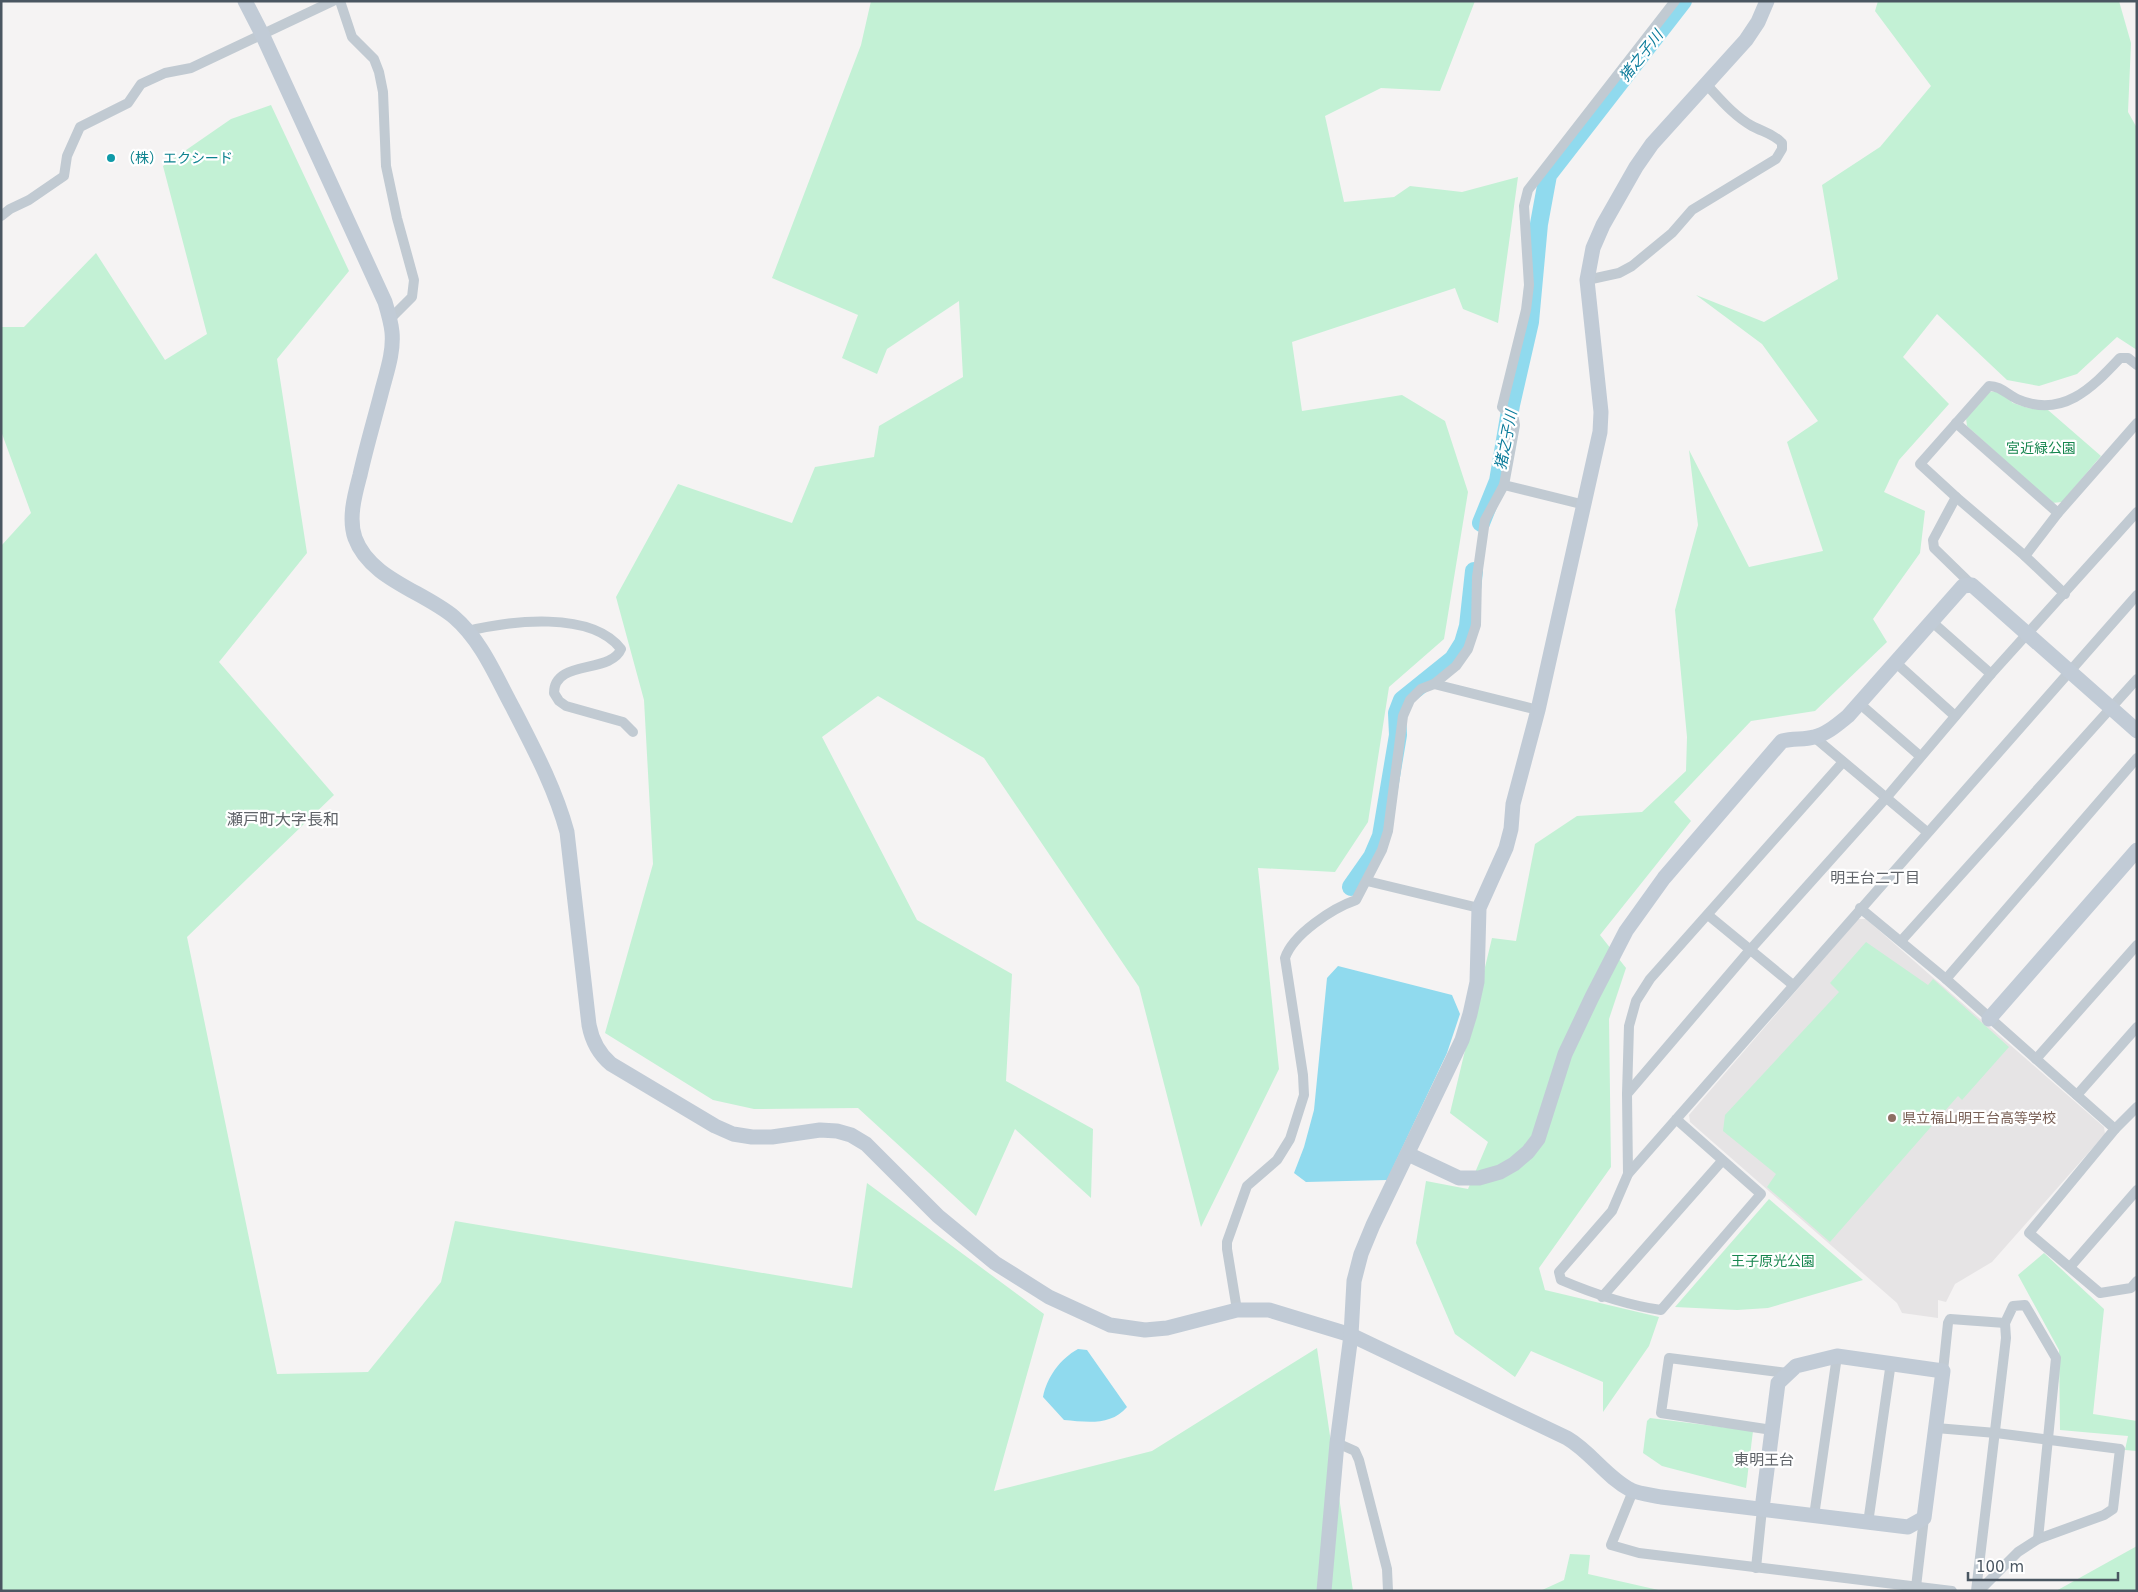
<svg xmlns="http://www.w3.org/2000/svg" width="2138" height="1592" font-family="'DejaVu Sans','Noto Sans JP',sans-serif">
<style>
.education{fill:#e6e4e5}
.green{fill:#c3f1d5}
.water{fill:#90daee}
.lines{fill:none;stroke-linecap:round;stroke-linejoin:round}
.river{stroke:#90daee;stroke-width:18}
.street{stroke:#c1cad2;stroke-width:10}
.secondary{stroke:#c1cbd6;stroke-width:15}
.culture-dot{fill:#0f9aa8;stroke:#fff;stroke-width:2}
.education-dot{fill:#8d6e63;stroke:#fff;stroke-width:2}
.labels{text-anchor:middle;stroke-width:4.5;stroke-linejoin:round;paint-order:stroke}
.culture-label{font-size:14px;fill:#0d838f;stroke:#fff;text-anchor:start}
.park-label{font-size:14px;fill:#17864f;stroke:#fff}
.education-label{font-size:14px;fill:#785e54;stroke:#fff;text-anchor:start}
.water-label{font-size:15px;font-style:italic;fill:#0c7c9b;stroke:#fff}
.neighbourhood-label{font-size:15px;fill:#5f6368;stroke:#fff}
.quarter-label{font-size:16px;fill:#5f6368;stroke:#fff}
</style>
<rect width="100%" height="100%" fill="#f5f3f3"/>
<!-- education -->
<polygon class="education" points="1858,919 1866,919 2104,1127 2105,1134 1992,1262 1955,1284 1946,1302 1938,1300 1938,1318 1902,1313 1897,1303 1690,1122 1689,1115"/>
<!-- green -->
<g class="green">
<polygon points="871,1 1475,1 1440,91 1381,88 1325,116 1344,202 1394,197 1410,186 1462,192 1518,177 1498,323 1463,309 1455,288 1292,342 1302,411 1402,395 1445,421 1468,492 1444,639 1389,687 1368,822 1335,872 1258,868 1279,1069 1201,1227 1139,987 984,758 878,696 822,737 917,920 1012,974 1006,1081 1093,1129 1091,1198 1015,1129 976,1216 858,1108 754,1109 713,1100 605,1033 653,864 644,700 616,597 678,484 792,523 815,467 874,457 879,426 963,377 959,301 887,349 877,374 842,358 858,315 772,278 861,45"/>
<polygon points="1878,1 2119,1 2131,43 2128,112 2137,128 2137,350 2117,337 2077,374 2039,386 2007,380 1937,314 1903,357 1949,404 1899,460 1884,492 1925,511 1920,553 1873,619 1887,642 1815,711 1751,721 1674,802 1691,821 1600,935 1626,968 1609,1019 1611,1167 1539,1268 1545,1290 1659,1317 1649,1346 1603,1412 1603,1382 1531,1351 1515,1377 1455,1334 1416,1243 1426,1181 1468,1189 1488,1142 1450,1113 1492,938 1516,941 1535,844 1577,816 1642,812 1686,771 1687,737 1675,610 1698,525 1689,450 1749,567 1823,551 1787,442 1818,421 1762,344 1696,295 1764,322 1838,279 1822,185 1880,147 1931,86 1875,11"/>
<polygon points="271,105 349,271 277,359 307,553 219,662 334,795 187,937 277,1374 368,1372 441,1282 455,1221 852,1288 867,1183 1044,1314 994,1491 1152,1451 1317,1348 1353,1591 1,1591 1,546 31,513 1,431 1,327 24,327 96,253 165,360 207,334 163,166 231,119"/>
<polygon points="1999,391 2013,403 2028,408 2048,410 2101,456 2062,502 2052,503 1967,426 1966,418 1988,392"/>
<polygon points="1866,942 1928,985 1933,979 2009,1047 1962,1100 1958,1096 1830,1242 1767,1187 1776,1174 1723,1131 1725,1115 1839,992 1830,983"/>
<polygon points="1769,1199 1863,1280 1768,1308 1737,1310 1675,1307"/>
<polygon points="2044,1253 2104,1309 2093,1414 2137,1421 2137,1451 2125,1450 2128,1436 2060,1430 2059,1350 2018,1275"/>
<polygon points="1650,1418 1753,1431 1746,1488 1662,1466 1643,1453 1647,1421"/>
<polygon points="2137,1546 2137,1591 2056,1591"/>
<polygon points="1570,1554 1590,1555 1588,1574 1663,1591 1540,1591 1564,1580"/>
</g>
<!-- water -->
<g class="water">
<polygon points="1338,966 1452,995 1460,1014 1447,1053 1387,1180 1306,1182 1294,1173 1304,1147 1314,1110 1327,978"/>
<path d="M1078 1349 1087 1350 1127 1407C1111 1426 1087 1422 1064 1420L1043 1397C1047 1377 1060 1359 1078 1349Z"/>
</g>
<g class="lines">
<!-- river -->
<g class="river">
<polyline points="1481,523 1498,481 1511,405 1530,322 1539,224 1548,175 1683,1"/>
<polyline points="1351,887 1372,857 1381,836 1398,735 1397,713 1402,700 1453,659 1463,643 1468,626 1474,571"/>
</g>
<!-- street -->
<g class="street">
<polyline points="340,1 352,37 374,59 379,72 383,92 386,166 397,218 414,280 412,297 390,319"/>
<polyline points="1,216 10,209 29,200 64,176 67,156 80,127 128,103 141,84 165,73 191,68 333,1"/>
<path d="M1587 280 1619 273 1632 266 1672 233 1692 210 1776 159 1782 149V143C1774 134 1763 132 1752 126 1734 116 1720 99 1706 84"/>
<polyline points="1956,423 2058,513"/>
<polyline points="1504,485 1585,505"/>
<polyline points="1956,497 2025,556 2065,594"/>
<polyline points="2025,556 2058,513 2137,423"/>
<path d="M1972 585 1934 548 1933 540 1956 497 1920 464 1989 386C2001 386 2006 394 2017 399 2062 419 2092 388 2120 358H2128L2137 365"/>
<polyline points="1931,621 1991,674"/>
<path d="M468 631C509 621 591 610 621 649 611 674 554 659 554 693L559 701 566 706 623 722 633 732"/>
<polyline points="1895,662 1955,716"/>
<polyline points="1434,684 1538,710"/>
<polyline points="1860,704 1920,756"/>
<polyline points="1814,737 1927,832"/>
<polyline points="1367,881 1479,908"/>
<polyline points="1860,908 1946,979 2115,1129 2029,1233 2100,1293 2131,1288 2137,1281"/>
<polyline points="1708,915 1793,985"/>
<polyline points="1901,941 2137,679"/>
<polyline points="1946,979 2137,758"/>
<polyline points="2036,1059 2137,945"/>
<polyline points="1627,1094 1749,951 1886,798 1991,674 2137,512"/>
<polyline points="2077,1095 2137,1027"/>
<path d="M1676 1119 1761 1194 1661 1310C1626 1305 1594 1294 1561 1280L1559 1272 1612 1211 1628 1174 2137 595"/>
<polyline points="2115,1129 2137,1107"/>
<polyline points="1628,1174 1627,1094 1629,1026 1636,1001 1650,979 1843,762"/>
<polyline points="2070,1267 2137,1190"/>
<polyline points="1602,1297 1722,1161"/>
<path d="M1237 1310 1227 1249V1242L1247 1186 1277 1160 1290 1139 1304 1095 1303 1075 1285 958C1293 934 1333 908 1356 900L1382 850 1388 831 1403 716 1410 700 1421 689 1434 684 1456 666 1468 649 1476 625 1477 577 1485 520 1504 485 1515 425 1514 419 1502 407 1526 310 1529 285 1524 206 1528 190 1675 1"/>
<polyline points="1943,1371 1948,1323 1950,1319 2005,1323 2013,1306 2025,1305 2056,1358 2038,1539"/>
<polyline points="1936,1428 1996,1433 2120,1449 2113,1509 2104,1515 2038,1539 2018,1552 1979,1591"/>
<polyline points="1772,1430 1661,1413 1669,1358 1787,1373"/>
<polyline points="1337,1443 1355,1451 1359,1460 1387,1569 1388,1591"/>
<polyline points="1633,1491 1611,1545 1639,1553 1952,1591"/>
<polyline points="1814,1516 1837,1356"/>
<polyline points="1868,1523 1891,1362"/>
<polyline points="1756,1568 1762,1509"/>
<polyline points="1916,1587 1924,1518"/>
<polyline points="1976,1591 2006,1338 2005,1323"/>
</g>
<!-- secondary -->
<g class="secondary">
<path d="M245 1 262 34 385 302C388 312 391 322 392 332 394 353 386 374 381 394 374 421 366 448 360 475 355 494 348 518 355 538 370 579 423 591 454 617 482 641 496 677 513 708 534 749 555 788 567 832L589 1025C592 1041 598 1053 611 1064L715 1126 733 1134 752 1137H772L820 1130 837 1131 851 1135 866 1144 938 1216 995 1263 1049 1297 1110 1325 1145 1330 1167 1328 1237 1310H1269L1351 1335 1567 1438C1591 1452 1606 1477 1631 1490 1640 1494 1652 1495 1661 1497L1908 1527 1924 1518 1943 1371 1837 1356 1796 1366 1778 1383 1762 1509"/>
<polyline points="1989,1019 2137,850"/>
<path d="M1408 1154 1459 1178H1479L1500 1172 1514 1164 1528 1152 1538 1139 1565 1054 1592 997 1626 931 1664 878 1782 741C1794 738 1804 740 1814 737 1827 734 1838 724 1848 716L1963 586 1972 585 2137 731"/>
<polyline points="1324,1591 1337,1443 1351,1335 1354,1281 1361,1254 1373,1225 1462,1040 1470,1014 1477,982 1479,908 1506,848 1511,829 1513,804 1538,710 1600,432 1601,412 1587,280 1593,248 1603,225 1636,167 1652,144 1746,40 1758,22 1767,1"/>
</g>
</g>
<!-- markers -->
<circle class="culture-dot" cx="111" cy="158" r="5"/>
<circle class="education-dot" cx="1892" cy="1118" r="5"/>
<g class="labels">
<!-- culture labels -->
<g class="culture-label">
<text x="121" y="163">（株）エクシード</text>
</g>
<!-- park labels -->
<g class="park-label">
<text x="2041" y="453">宮近緑公園</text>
<text x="1773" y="1266">王子原光公園</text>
</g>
<!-- education labels -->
<g class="education-label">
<text x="1902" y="1123">県立福山明王台高等学校</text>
</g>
<!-- water labels -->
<g class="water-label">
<text transform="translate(1641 56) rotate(-52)" y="5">猪之子川</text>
<text transform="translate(1506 440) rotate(-79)" y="5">猪之子川</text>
</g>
<!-- neighbourhood labels -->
<g class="neighbourhood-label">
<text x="1875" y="883">明王台二丁目</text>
<text x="1764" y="1465">東明王台</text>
</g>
<!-- quarter labels -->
<g class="quarter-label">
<text x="283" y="825">瀬戸町大字長和</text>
</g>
</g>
<!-- border -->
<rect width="2138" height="1592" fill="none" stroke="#4a5661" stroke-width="5"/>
<!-- scale -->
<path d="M1968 1572v8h150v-8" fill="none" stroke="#4a5661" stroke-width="2.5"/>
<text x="1976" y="1572" font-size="15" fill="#4a5661" stroke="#ffffff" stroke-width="4" paint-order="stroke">100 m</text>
</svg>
